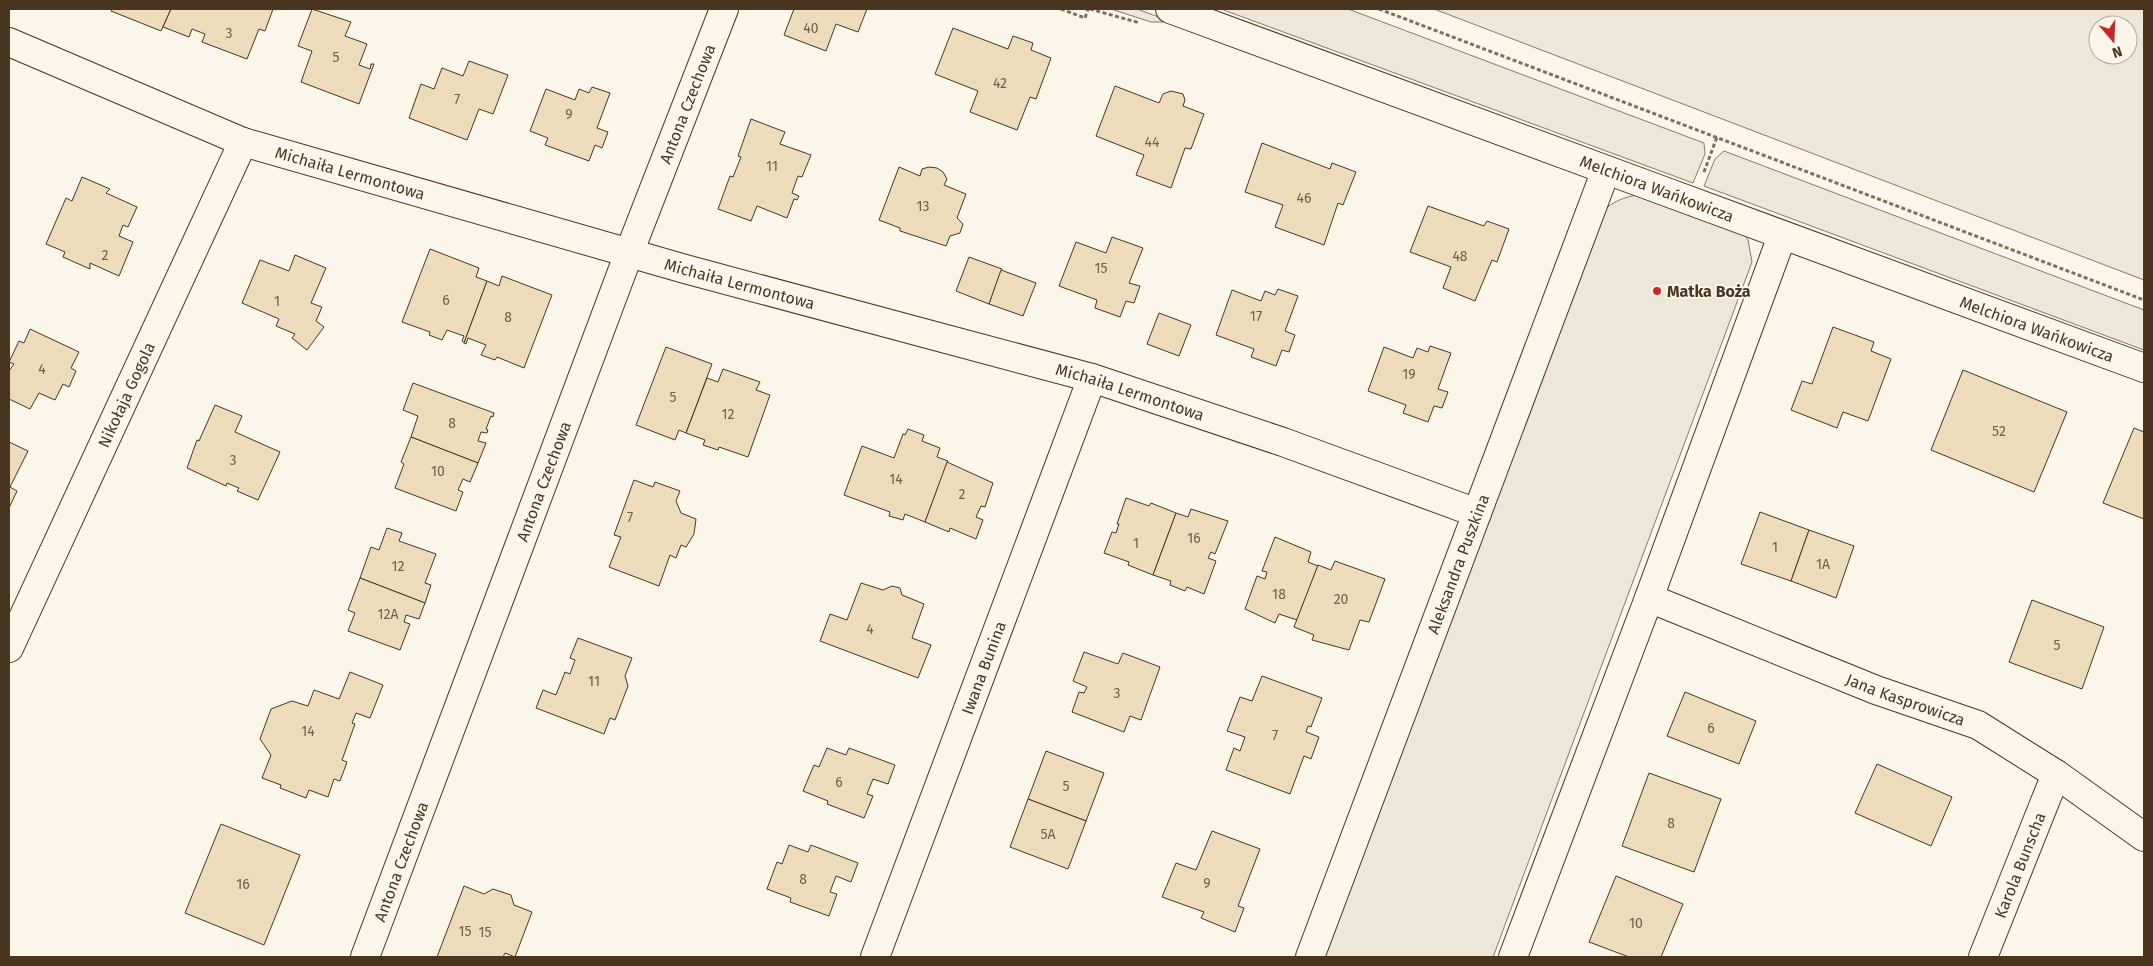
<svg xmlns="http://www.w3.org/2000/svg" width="2153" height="966" font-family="'Fira Sans',sans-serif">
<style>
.green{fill:#ede6d9;stroke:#887966;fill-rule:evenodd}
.building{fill:#ecdcbc;stroke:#4a3520}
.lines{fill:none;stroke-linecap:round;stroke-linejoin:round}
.minor-casing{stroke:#4a3520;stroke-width:30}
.path{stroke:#7f6f5c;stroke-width:3;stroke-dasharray:4 2.5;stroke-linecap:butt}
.minor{stroke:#fbf6e9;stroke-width:28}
.poi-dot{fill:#c62828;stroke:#fbf6e9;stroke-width:2}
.labels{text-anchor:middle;stroke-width:4;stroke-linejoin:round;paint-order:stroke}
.number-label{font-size:14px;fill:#725f47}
.street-label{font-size:16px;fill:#4a3520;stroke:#fbf6e9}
.poi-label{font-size:16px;font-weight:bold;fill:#4a3520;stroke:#fbf6e9;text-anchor:start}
</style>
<rect width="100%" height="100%" fill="#fbf6e9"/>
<!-- green -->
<g class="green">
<polygon points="1111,9 1137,9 1172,22 1151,22"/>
<polygon points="1221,9 1348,9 1704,143 1705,154 1693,183"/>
<path d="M1434 9H2144V280ZM2098 25H2128V55H2098Z"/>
<polygon points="1724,151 2144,310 2144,350 1704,186 1715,159"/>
<path d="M1644 194 1741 229 1748 240 1752 262 1493 957H1322L1606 208C1618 199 1628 196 1644 194Z"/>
</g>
<!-- building -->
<g class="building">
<polygon points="112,9 171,9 161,31 111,11"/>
<polygon points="171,9 273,9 265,31 259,29 247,59 202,42 205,34 192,29 189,37 163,27"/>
<polygon points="312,9 351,22 345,36 367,44 359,65 370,69 371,64 374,64 359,104 301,82 312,51 298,46"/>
<polygon points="794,9 867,9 858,32 836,24 826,51 784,35"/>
<polygon points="953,28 1008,49 1013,36 1033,43 1031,50 1051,58 1036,99 1030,97 1017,130 970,112 978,91 935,74"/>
<polygon points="469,61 508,75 493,114 479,109 467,140 409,118 421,84 434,89 442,68 463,76"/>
<polygon points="1115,86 1159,103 1163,94 1171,91 1183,94 1185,100 1183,106 1204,114 1191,149 1185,148 1171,188 1136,175 1144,155 1096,136"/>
<polygon points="592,87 610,93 597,128 608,132 602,148 595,145 589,161 545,145 548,138 530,131 546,89 575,100 579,89 589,93"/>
<polygon points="751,119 785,132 780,144 811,155 802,177 798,176 792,193 799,196 797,200 794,199 787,218 757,206 751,221 718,209 730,176 733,177 741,157 738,156"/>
<polygon points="1262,143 1330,169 1332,163 1356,172 1343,205 1338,203 1324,245 1275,227 1283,205 1245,192"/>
<polygon points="899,167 920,176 922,169 929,167 937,168 943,172 947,179 944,185 966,194 957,218 963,224 960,233 950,236 946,246 900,231 900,228 879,220"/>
<polygon points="82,177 110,189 106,193 137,207 128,227 123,225 119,236 133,242 119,276 90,263 90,269 63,257 65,252 46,244 66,198 72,201"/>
<polygon points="1428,206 1484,226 1487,221 1509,229 1497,262 1492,260 1475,301 1443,288 1451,267 1410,252"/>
<polygon points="1112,237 1143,248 1129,283 1140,286 1134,303 1126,301 1120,317 1095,308 1097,300 1059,286 1076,242 1106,253"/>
<polygon points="430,249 479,268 476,277 487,281 464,343 462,341 464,336 447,330 442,340 429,335 430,332 402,322"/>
<polygon points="295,255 326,268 311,303 322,307 316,321 324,327 307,350 292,338 295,334 276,326 279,319 242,303 260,260 289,271"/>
<polygon points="969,257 1002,269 989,304 956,291"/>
<polygon points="1001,270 1036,283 1023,316 989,304"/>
<polygon points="502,276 552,295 524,368 497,357 495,360 481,355 486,345 468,338 466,344 464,343 487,281 499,286"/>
<polygon points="1278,289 1298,296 1285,331 1295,335 1289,352 1282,350 1276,366 1251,357 1254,349 1216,335 1232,290 1261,301 1265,291 1275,295"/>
<polygon points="1159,313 1191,325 1179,356 1147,344"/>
<polygon points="1833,327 1874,342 1871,351 1891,359 1868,421 1843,412 1837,428 1791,410 1802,381 1812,384"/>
<polygon points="30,329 79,352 71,368 76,371 69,387 63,384 55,400 39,393 30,409 9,399 9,371 14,364 9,362 19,341 24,343"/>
<polygon points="1430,346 1451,353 1438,389 1448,392 1442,408 1434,406 1428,422 1403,413 1406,405 1368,391 1384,347 1413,358 1417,348 1428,352"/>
<polygon points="666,347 712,364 686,433 679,430 675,440 636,425"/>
<polygon points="723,369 760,382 756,390 770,395 748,457 719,447 718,450 703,445 705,440 686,433 707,378 718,382"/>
<polygon points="1963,370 2067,412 2034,492 1931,450"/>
<polygon points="413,383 494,413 493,417 491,416 486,429 488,430 487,433 481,432 478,441 486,443 478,463 411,437 418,416 403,410"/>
<polygon points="215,405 242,416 235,432 280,452 258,500 237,491 239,488 227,483 226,486 187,468 197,440 199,441"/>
<polygon points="2134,428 2144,432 2144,519 2103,503"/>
<polygon points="908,429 924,435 922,441 940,448 937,457 948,461 925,522 905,514 903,520 889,516 890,512 844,495 862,446 894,458 903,434 905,435"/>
<polygon points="411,437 478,463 470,482 463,479 458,490 463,492 456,511 395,488 404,464 401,462"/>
<polygon points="9,442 28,451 10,487 17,491 9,508"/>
<polygon points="947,462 993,483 985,507 981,506 976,517 983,520 976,539 950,528 949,532 925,522"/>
<polygon points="634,480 653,487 655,482 680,491 676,501 681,513 696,519 694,534 686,547 681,545 676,558 670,555 659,586 609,567 621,537 614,535"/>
<polygon points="1126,498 1149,506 1151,503 1176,513 1153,575 1128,565 1129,562 1104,553 1112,532 1116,533 1119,524 1117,524"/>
<polygon points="1191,509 1228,521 1215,554 1211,552 1208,558 1216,561 1204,594 1187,587 1185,591 1170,585 1171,581 1153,575 1176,513 1188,517"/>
<polygon points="1760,512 1809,530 1791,581 1741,564"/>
<polygon points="387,528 402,533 399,541 436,554 425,583 431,585 425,603 360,578 371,547 379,550"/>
<polygon points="1809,530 1854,546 1836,598 1791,581"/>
<polygon points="1275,537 1311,552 1308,562 1318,566 1297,620 1279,614 1275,623 1245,609 1257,576 1265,579 1267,572 1262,571"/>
<polygon points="1335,561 1385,579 1369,622 1360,620 1349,650 1312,640 1314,635 1294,627 1318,565 1331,570"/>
<polygon points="360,578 425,603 419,619 406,615 404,622 410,624 400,650 348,631 355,613 348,610"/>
<polygon points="861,583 883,590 892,586 900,588 902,595 924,604 912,638 931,645 918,678 820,641 830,614 847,620"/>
<polygon points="2032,600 2104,627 2082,689 2009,662"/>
<polygon points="578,638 632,658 625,676 628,686 615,720 610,718 604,734 536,708 543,690 556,695 565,672 570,674 575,660 570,658"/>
<polygon points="1084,652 1118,664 1123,653 1160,667 1141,720 1130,716 1124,732 1072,712 1079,692 1084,693 1087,687 1073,681"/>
<polygon points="350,672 383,685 370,718 356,713 352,723 355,724 342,760 347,762 340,781 334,779 328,797 309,790 306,798 280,788 281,785 262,778 271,755 260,739 271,709 292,701 308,706 314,690 339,699"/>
<polygon points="1262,676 1322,698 1311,727 1308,726 1306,732 1319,737 1311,759 1304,756 1290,794 1226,770 1234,748 1240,751 1245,737 1227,731 1240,697 1252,701"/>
<polygon points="1685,692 1756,721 1739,764 1667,736"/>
<polygon points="827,748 846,755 849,748 895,765 888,784 873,779 867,794 873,796 864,818 827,804 828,801 803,791 814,765 819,767"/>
<polygon points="1046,751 1104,773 1086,821 1028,799"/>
<polygon points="1877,764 1952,797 1931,846 1855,813"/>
<polygon points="1649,773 1721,799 1694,872 1622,846"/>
<polygon points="1028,799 1086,821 1068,869 1010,847"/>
<polygon points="221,824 300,855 264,945 185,913"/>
<polygon points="1212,831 1260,849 1238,906 1244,908 1235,932 1201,918 1204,912 1162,897 1176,863 1196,870"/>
<polygon points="789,845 808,852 811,845 858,863 851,882 836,876 830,892 837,894 829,916 790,902 791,898 767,889 777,862 782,864"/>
<polygon points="1616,876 1683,904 1661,957 1629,957 1589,942"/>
<polygon points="464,886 484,894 493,889 511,895 514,905 532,912 515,957 505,953 503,957 437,957"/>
</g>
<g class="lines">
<!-- minor casing -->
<g class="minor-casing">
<g id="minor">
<path id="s1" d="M1170 9C1495 127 1819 250 2144 368"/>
<path id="s2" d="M9 42 243 142 685 269 1092 378 1283 442 1477 513"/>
<path id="s3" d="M1649 598 1876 690 1978 725 2056 774 2144 837"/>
<path id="s4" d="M9 648 243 142"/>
<path id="s5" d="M365 957 629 253 724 9"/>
<path id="s6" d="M875 957 1092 378"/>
<path id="s7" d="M1310 957 1606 170"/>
<polyline points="1513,957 1649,598 1782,236"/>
<path id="s8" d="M1983 957 2056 774"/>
</g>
</g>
<!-- path -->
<g class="path">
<polyline points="1061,9 1085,18 1088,9"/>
<polyline points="1090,9 1140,23"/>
<polyline points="1379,9 2144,300"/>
<polyline points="1704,172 1717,137"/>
</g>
<!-- minor -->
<use href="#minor" class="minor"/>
</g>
<!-- markers -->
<circle class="poi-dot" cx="1657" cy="291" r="5"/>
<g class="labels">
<!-- number labels -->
<g class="number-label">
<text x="811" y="33">40</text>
<text x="229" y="38">3</text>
<text x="336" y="62">5</text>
<text x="1000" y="88">42</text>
<text x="457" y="104">7</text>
<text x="569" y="119">9</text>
<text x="1152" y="147">44</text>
<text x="772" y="171">11</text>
<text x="1304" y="203">46</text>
<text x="923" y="211">13</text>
<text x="105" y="260">2</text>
<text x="1460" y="261">48</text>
<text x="1101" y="273">15</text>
<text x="446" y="305">6</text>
<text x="277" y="306">1</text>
<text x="1256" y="321">17</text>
<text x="508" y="322">8</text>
<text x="42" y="374">4</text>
<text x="1409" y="379">19</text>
<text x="673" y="402">5</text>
<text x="728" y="419">12</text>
<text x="452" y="428">8</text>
<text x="1999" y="436">52</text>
<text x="233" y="465">3</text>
<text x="438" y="476">10</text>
<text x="896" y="484">14</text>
<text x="962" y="499">2</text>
<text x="630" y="522">7</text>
<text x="1194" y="543">16</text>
<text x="1136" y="548">1</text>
<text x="1775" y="552">1</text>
<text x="1823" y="569">1A</text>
<text x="398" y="571">12</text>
<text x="1279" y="599">18</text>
<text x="1341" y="604">20</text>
<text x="388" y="619">12A</text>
<text x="870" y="634">4</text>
<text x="2057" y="650">5</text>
<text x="594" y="686">11</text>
<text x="1117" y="698">3</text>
<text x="1711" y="733">6</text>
<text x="308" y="736">14</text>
<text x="1275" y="740">7</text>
<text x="839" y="787">6</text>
<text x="1066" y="791">5</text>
<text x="1671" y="828">8</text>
<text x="1048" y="839">5A</text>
<text x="803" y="884">8</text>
<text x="1207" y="888">9</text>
<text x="243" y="889">16</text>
<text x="1636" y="928">10</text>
<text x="465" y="936">15</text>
<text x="485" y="937">15</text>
</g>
<!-- street labels -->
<g class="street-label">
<text dy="6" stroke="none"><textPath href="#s5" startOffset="912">Antona Czechowa</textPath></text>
<text dy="6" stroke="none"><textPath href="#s2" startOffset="366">Michaiła Lermontowa</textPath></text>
<text dy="6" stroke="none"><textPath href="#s1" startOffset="519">Melchiora Wańkowicza</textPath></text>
<text dy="6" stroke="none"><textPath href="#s2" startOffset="771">Michaiła Lermontowa</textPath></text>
<text dy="6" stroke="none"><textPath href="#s1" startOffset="924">Melchiora Wańkowicza</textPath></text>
<text dy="6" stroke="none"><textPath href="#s2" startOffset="1176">Michaiła Lermontowa</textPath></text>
<text dy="6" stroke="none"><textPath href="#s4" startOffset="279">Nikołaja Gogola</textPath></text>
<text dy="6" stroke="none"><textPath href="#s5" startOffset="508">Antona Czechowa</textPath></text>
<text dy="6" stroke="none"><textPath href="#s7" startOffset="420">Aleksandra Puszkina</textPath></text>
<text dy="6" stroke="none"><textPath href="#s6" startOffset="309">Iwana Bunina</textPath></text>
<text dy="6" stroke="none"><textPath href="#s3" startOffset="276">Jana Kasprowicza</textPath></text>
<text dy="6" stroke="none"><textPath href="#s5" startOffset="102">Antona Czechowa</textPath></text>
<text dy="6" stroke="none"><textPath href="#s8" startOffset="99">Karola Bunscha</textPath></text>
</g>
<!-- poi labels -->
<g class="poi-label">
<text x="1667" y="297">Matka Boża</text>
</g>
</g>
<!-- border -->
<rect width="2153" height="966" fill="none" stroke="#4a3520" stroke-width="20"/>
<!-- north arrow -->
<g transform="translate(2113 40) rotate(161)"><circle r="24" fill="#fbf6e9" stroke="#b4a999"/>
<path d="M0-4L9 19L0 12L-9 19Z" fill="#c62828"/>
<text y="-8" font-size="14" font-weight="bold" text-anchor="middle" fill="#4a3520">N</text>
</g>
</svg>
